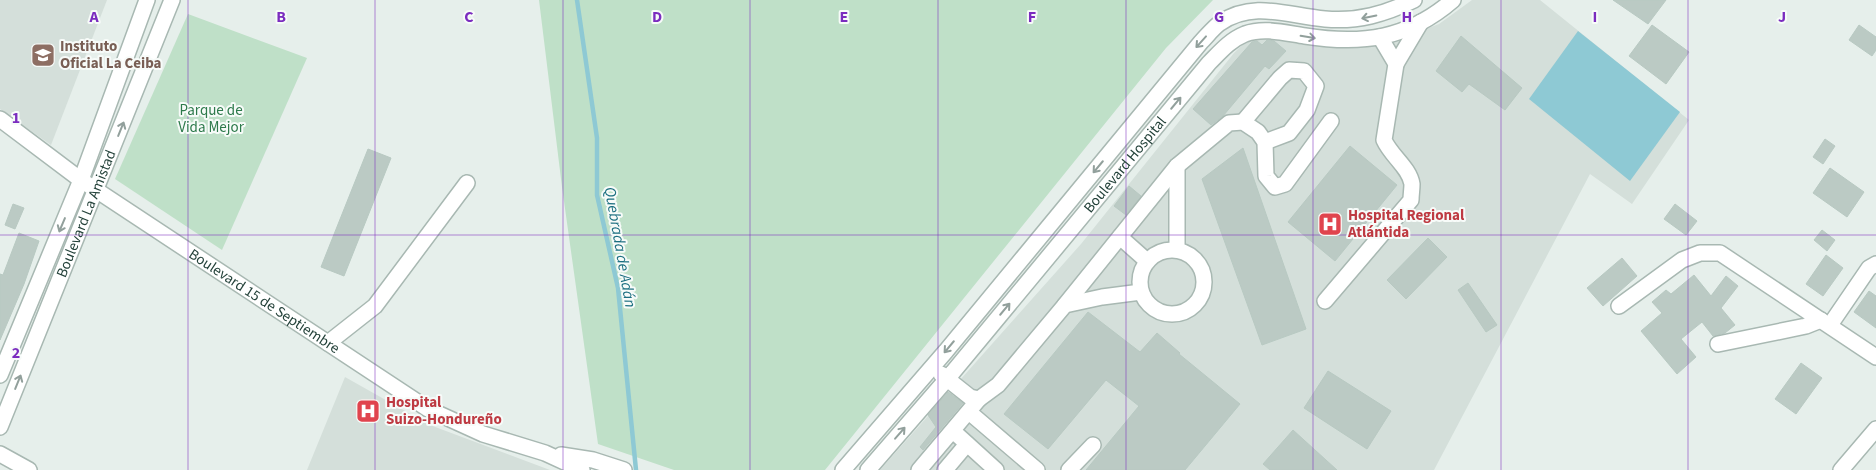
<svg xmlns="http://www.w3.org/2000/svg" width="1876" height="470" font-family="'Source Sans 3',sans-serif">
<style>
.built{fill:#d4dfda}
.green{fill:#bfe0c8}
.water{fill:#8ec9d4}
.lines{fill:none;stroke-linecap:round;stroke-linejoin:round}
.stream{stroke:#8ec9d4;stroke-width:4.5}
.building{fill:#bbcac4;stroke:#b8c9c2}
.minor-casing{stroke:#a8b8b2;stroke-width:18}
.minor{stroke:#fff;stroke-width:15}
.oneway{stroke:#92a09c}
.grid{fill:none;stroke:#7b2cbf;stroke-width:1;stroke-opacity:0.55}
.labels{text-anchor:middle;stroke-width:4;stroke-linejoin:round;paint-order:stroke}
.education-label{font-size:15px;font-weight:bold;fill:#785e54;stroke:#f7fbf9;text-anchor:start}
.park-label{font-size:15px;fill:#2d7a4b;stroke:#f7fbf9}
.street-label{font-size:15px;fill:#24423a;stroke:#f7fbf9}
.health-label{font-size:15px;font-weight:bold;fill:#be3a42;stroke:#f7fbf9;text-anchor:start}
.water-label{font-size:16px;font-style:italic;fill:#1c6f80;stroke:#f7fbf9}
.grid-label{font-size:16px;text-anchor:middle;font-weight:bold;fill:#7b2cbf;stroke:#f7fbf9;stroke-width:4;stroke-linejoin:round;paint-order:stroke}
</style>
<rect width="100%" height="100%" fill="#e6efeb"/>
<!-- built -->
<g class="built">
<polygon points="0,0 107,0 51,145 0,109"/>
<polygon points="1472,0 1540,0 1689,120 1632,204 1590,174 1434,470 880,470 1081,244 1234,53 1249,38 1271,36 1355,46 1397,40 1439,24"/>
<polygon points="345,377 430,425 550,470 307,470"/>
</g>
<!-- green -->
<g class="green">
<polygon points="539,0 1213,0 1166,48 825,470 674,470 598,444 562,187"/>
<polygon points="188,14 307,58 222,250 115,179"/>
</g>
<!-- water -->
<polygon class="water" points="1578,31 1680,112 1630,181 1529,99"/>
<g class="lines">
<!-- stream -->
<polyline class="stream" points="577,0 597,138 597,195 618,288 636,470"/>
</g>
<!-- building -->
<g class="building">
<polygon points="1613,0 1666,0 1648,24"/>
<polygon points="1652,25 1689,52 1666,84 1629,56"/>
<polygon points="1859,25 1876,37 1876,50 1872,56 1849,40"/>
<polygon points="1461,36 1522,88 1505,110 1469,84 1462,92 1436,71"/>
<polygon points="1267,40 1274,41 1286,51 1269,69 1265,66 1223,116 1211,125 1193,109 1252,42 1257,41 1262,45"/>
<polygon points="1825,139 1835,146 1823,164 1813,157"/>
<polygon points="1350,146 1397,185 1335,261 1288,222"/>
<polygon points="1243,148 1306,329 1262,345 1202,179"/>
<polygon points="368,149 391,158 344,276 321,267"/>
<polygon points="1830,168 1864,192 1847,217 1813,193"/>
<polygon points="1129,186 1141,196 1126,215 1114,206"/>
<polygon points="13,204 24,208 15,229 5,225"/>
<polygon points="1675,204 1697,221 1686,235 1664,219"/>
<polygon points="1822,230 1835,240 1827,251 1814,240"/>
<polygon points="19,233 39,241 24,284 0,340 0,274 3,275"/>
<polygon points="1428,238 1447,257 1406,299 1387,280"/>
<polygon points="1826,255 1843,268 1823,296 1806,284"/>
<polygon points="1622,258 1637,276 1603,306 1587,288"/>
<polygon points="1694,275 1711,296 1726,276 1738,286 1721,308 1735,325 1725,333 1713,336 1702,322 1681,339 1696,357 1677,374 1641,331 1662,313 1652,302 1666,290 1671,294"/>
<polygon points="1468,283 1497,325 1486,332 1458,290"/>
<polygon points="1869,291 1876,296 1876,328 1854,312"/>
<polygon points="1088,312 1140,352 1157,333 1180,353 1179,354 1240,404 1185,470 1086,470 1139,406 1106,380 1048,449 1004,414"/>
<polygon points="1801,363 1822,378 1796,414 1775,399"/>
<polygon points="1328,371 1391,411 1367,449 1304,408"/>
<polygon points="948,392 963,403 923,450 920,447 936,427 928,415"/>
<polygon points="1293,430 1337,470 1270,470 1263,464"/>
</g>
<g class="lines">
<!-- minor casing -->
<g class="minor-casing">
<g id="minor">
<polyline points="1396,64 1421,22"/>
<path id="s1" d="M0 119 81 180 428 409 483 434 545 453 582 470"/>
<polyline points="1243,122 1280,78 1289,70 1304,71 1316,86 1307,110 1289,133 1265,142"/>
<polyline points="1120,237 1147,261"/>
<circle cx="1172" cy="282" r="32"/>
<polyline points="1177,250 1177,166"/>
<path d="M1325 301 1411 200C1411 195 1412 189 1412 184 1409 167 1391 156 1384 140L1396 64 1380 37"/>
<polyline points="1065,305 1177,166 1229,123 1243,122 1258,132 1265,142 1266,176 1275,187 1285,184 1331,121"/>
<polyline points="1619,306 1682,260 1700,253 1720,253 1876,357"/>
<polyline points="1830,325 1869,268 1876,264"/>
<polyline points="328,343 375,306 467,183"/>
<polyline points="1718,344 1806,326 1821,320"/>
<polyline points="941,374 970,397 979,399 998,385 1065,305 1102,297 1141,292"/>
<polyline points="0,375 81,180 147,0"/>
<polyline points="969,412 1037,470"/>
<path id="s2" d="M0 427 172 0"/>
<polyline points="953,431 996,470"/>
<polyline points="0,454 29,470"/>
<polyline points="561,455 593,460 624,470"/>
<path d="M843 470 946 351 1201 42C1207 36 1213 28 1220 23 1254 0 1288 16 1325 19 1358 22 1385 14 1414 0"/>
<path id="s3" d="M868 470 953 372 1209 63C1220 52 1230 40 1245 34 1264 27 1285 33 1305 36 1362 45 1408 39 1453 0"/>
<polyline points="919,470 979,399"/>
<polyline points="945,470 967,444"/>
<polyline points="1069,470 1093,445"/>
<polyline points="1841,470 1876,429"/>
</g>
</g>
<!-- minor -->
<use href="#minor" class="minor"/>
</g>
<!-- one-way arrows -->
<defs><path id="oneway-shaft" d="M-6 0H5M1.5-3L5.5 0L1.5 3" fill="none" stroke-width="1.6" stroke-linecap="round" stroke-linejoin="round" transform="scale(1.25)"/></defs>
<g class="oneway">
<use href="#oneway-shaft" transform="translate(1369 17) rotate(168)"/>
<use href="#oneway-shaft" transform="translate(1308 37) rotate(9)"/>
<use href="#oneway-shaft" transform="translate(1201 42) rotate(132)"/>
<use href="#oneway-shaft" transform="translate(1176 103) rotate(-50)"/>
<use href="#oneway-shaft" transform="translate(121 129) rotate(-68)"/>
<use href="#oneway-shaft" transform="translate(1098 167) rotate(130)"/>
<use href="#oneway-shaft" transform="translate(62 225) rotate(113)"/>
<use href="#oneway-shaft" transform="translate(1005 309) rotate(-50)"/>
<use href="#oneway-shaft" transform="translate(949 347) rotate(130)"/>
<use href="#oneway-shaft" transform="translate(18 382) rotate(-68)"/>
<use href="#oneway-shaft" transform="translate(900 433) rotate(-49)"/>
</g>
<!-- grid -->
<path class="grid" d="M188 0V470M375 0V470M563 0V470M750 0V470M938 0V470M1126 0V470M1313 0V470M1501 0V470M1688 0V470M0 235H1876"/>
<!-- icons -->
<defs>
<g id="school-square" transform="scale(1.25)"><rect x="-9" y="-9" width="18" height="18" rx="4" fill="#8d6e63" stroke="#f7fbf9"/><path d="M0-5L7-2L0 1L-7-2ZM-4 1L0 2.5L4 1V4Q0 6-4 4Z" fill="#fff"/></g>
<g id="hospital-square" transform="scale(1.25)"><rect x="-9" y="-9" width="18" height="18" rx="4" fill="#e0444e" stroke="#f7fbf9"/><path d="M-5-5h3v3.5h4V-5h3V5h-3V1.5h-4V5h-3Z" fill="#fff"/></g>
</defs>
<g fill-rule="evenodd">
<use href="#school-square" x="43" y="55"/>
<use href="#hospital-square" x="1330" y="224"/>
<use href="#hospital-square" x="368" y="411"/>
</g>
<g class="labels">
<!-- education labels -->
<g class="education-label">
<text x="60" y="51">Instituto<tspan x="60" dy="17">Oficial La Ceiba</tspan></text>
</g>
<!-- park labels -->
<g class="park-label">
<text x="211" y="115">Parque de<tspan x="211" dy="17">Vida Mejor</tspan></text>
</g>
<!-- street labels -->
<g class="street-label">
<text dy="5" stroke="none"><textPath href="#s3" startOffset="399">Boulevard Hospital</textPath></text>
<text dy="5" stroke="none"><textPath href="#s2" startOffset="230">Boulevard La Amistad</textPath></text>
<text dy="5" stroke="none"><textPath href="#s1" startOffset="321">Boulevard 15 de Septiembre</textPath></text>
</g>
<!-- health labels -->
<g class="health-label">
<text x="1348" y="220">Hospital Regional<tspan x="1348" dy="17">Atlántida</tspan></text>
<text x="386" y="407">Hospital<tspan x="386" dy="17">Suizo-Hondureño</tspan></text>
</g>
<!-- water labels -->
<g class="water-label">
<text transform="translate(621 247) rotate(80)" y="6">Quebrada de Adán</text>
</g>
</g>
<g class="grid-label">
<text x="94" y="22">A</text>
<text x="281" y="22">B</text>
<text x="469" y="22">C</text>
<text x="657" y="22">D</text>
<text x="844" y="22">E</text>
<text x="1032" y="22">F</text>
<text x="1219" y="22">G</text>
<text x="1407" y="22">H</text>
<text x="1595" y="22">I</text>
<text x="1782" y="22">J</text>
<text x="16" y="123">1</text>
<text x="16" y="358">2</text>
</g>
</svg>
